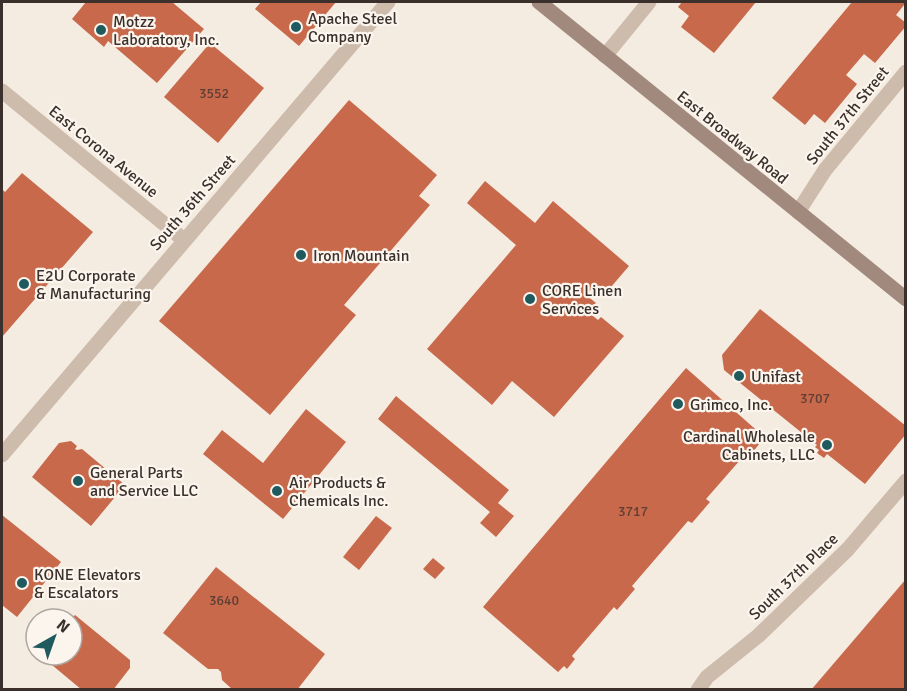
<svg xmlns="http://www.w3.org/2000/svg" width="907" height="691" font-family="Signika,sans-serif">
<style>
.building{fill:#c8694b}
.lines{fill:none;stroke-linecap:round;stroke-linejoin:round}
.minor{stroke:#cdbbac;stroke-width:15}
.secondary{stroke:#a18a7d;stroke-width:15}
.poi-dot{fill:#1f5a5e;stroke:#fbf5ee;stroke-width:2}
.labels{text-anchor:middle;stroke-width:4.5;stroke-linejoin:round;paint-order:stroke}
.number-label{font-size:14px;fill:#5e3e33}
.poi-label{font-size:16px;fill:#3b302b;stroke:#fbf5ee;text-anchor:start}
.street-label{font-size:16px;fill:#3b302b;stroke:#fbf5ee}
</style>
<rect width="100%" height="100%" fill="#f4ebe1"/>
<!-- building -->
<g class="building">
<polygon points="86,2 139,2 141,3 142,2 172,2 204,29 157,83 108,41 104,47 72,19"/>
<polygon points="261,2 336,2 299,46 255,9"/>
<polygon points="682,2 756,2 714,53 681,27 689,16 678,7"/>
<polygon points="852,2 906,2 906,6 904,5 896,15 906,23 906,26 875,63 864,54 846,75 857,84 825,123 814,114 805,125 772,98"/>
<polygon points="210,43 264,88 218,143 164,97"/>
<polygon points="349,100 437,175 419,196 430,205 344,305 356,315 270,415 159,321"/>
<polygon points="22,173 93,232 2,337 2,189 5,192"/>
<polygon points="485,181 535,223 553,201 629,266 605,294 595,285 586,295 596,303 588,312 598,320 601,317 624,336 554,417 512,381 492,405 427,349 516,245 467,203"/>
<polygon points="760,309 906,426 906,434 865,484 827,454 824,458 817,453 819,450 815,447 817,445 724,370 722,355"/>
<polygon points="686,368 762,435 757,440 760,443 752,453 748,451 706,499 710,502 692,523 688,521 632,586 635,589 617,610 614,607 572,656 575,659 567,669 564,666 558,672 483,607"/>
<polygon points="396,396 509,490 498,503 514,516 496,537 480,523 490,512 378,419"/>
<polygon points="306,409 346,442 283,519 203,454 222,430 263,463"/>
<polygon points="71,441 77,446 75,449 77,450 82,449 125,485 91,526 32,477 59,443"/>
<polygon points="2,515 61,562 17,617 2,605"/>
<polygon points="376,516 392,528 359,570 343,557"/>
<polygon points="433,558 445,568 435,579 423,569"/>
<polygon points="216,567 325,654 297,690 233,690 222,680 221,672 218,669 208,669 163,633"/>
<polygon points="906,579 906,690 811,690"/>
<polygon points="75,615 130,660 130,668 113,690 82,690 40,655 72,655 72,618"/>
</g>
<g class="lines">
<!-- minor -->
<g class="minor">
<polyline points="605,56 649,2"/>
<polyline points="2,91 184,240"/>
<polyline points="798,212 825,170 906,72"/>
<polyline points="2,455 388,2"/>
<polyline points="698,690 707,677 758,636 848,549 906,481"/>
</g>
<!-- secondary -->
<polyline class="secondary" points="539,2 906,299"/>
</g>
<!-- markers -->
<g class="poi-dot">
<circle cx="296" cy="27" r="6"/>
<circle cx="101" cy="30" r="6"/>
<circle cx="301" cy="255" r="6"/>
<circle cx="24" cy="284" r="6"/>
<circle cx="530" cy="299" r="6"/>
<circle cx="739" cy="376" r="6"/>
<circle cx="678" cy="404" r="6"/>
<circle cx="827" cy="445" r="6"/>
<circle cx="78" cy="481" r="6"/>
<circle cx="277" cy="491" r="6"/>
<circle cx="22" cy="583" r="6"/>
</g>
<g class="labels">
<!-- number labels -->
<g class="number-label">
<text x="214" y="98">3552</text>
<text x="815" y="403">3707</text>
<text x="633" y="516">3717</text>
<text x="224" y="605">3640</text>
</g>
<!-- poi labels -->
<g class="poi-label">
<text x="308" y="24">Apache Steel<tspan x="308" dy="18">Company</tspan></text>
<text x="113" y="27">Motzz<tspan x="113" dy="18">Laboratory, Inc.</tspan></text>
<text x="313" y="261">Iron Mountain</text>
<text x="36" y="281">E2U Corporate<tspan x="36" dy="18">&amp; Manufacturing</tspan></text>
<text x="542" y="296">CORE Linen<tspan x="542" dy="18">Services</tspan></text>
<text x="751" y="382">Unifast</text>
<text x="690" y="410">Grimco, Inc.</text>
<text x="815" y="442" text-anchor="end">Cardinal Wholesale<tspan x="815" dy="18">Cabinets, LLC</tspan></text>
<text x="90" y="478">General Parts<tspan x="90" dy="18">and Service LLC</tspan></text>
<text x="289" y="488">Air Products &amp;<tspan x="289" dy="18">Chemicals Inc.</tspan></text>
<text x="34" y="580">KONE Elevators<tspan x="34" dy="18">&amp; Escalators</tspan></text>
</g>
<!-- street labels -->
<g class="street-label">
<text transform="translate(847 115) rotate(-51)" y="6">South 37th Street</text>
<text transform="translate(733 137) rotate(39)" y="6">East Broadway Road</text>
<text transform="translate(104 151) rotate(39)" y="6">East Corona Avenue</text>
<text transform="translate(192 202) rotate(-49)" y="6">South 36th Street</text>
<text transform="translate(793 576) rotate(-44)" y="6">South 37th Place</text>
</g>
</g>
<!-- border -->
<rect width="907" height="691" fill="none" stroke="#3b302b" stroke-width="6"/>
<!-- north arrow -->
<g transform="translate(54 637) rotate(40)"><circle r="28" fill="#fbf5ee" stroke="#aea6a0" stroke-width="1.5"/>
<path d="M0-4.5L10 22L0 15L-10 22Z" fill="#1f5a5e"/>
<text y="-9" font-size="16" font-weight="bold" text-anchor="middle" fill="#3b302b">N</text>
</g>
</svg>
